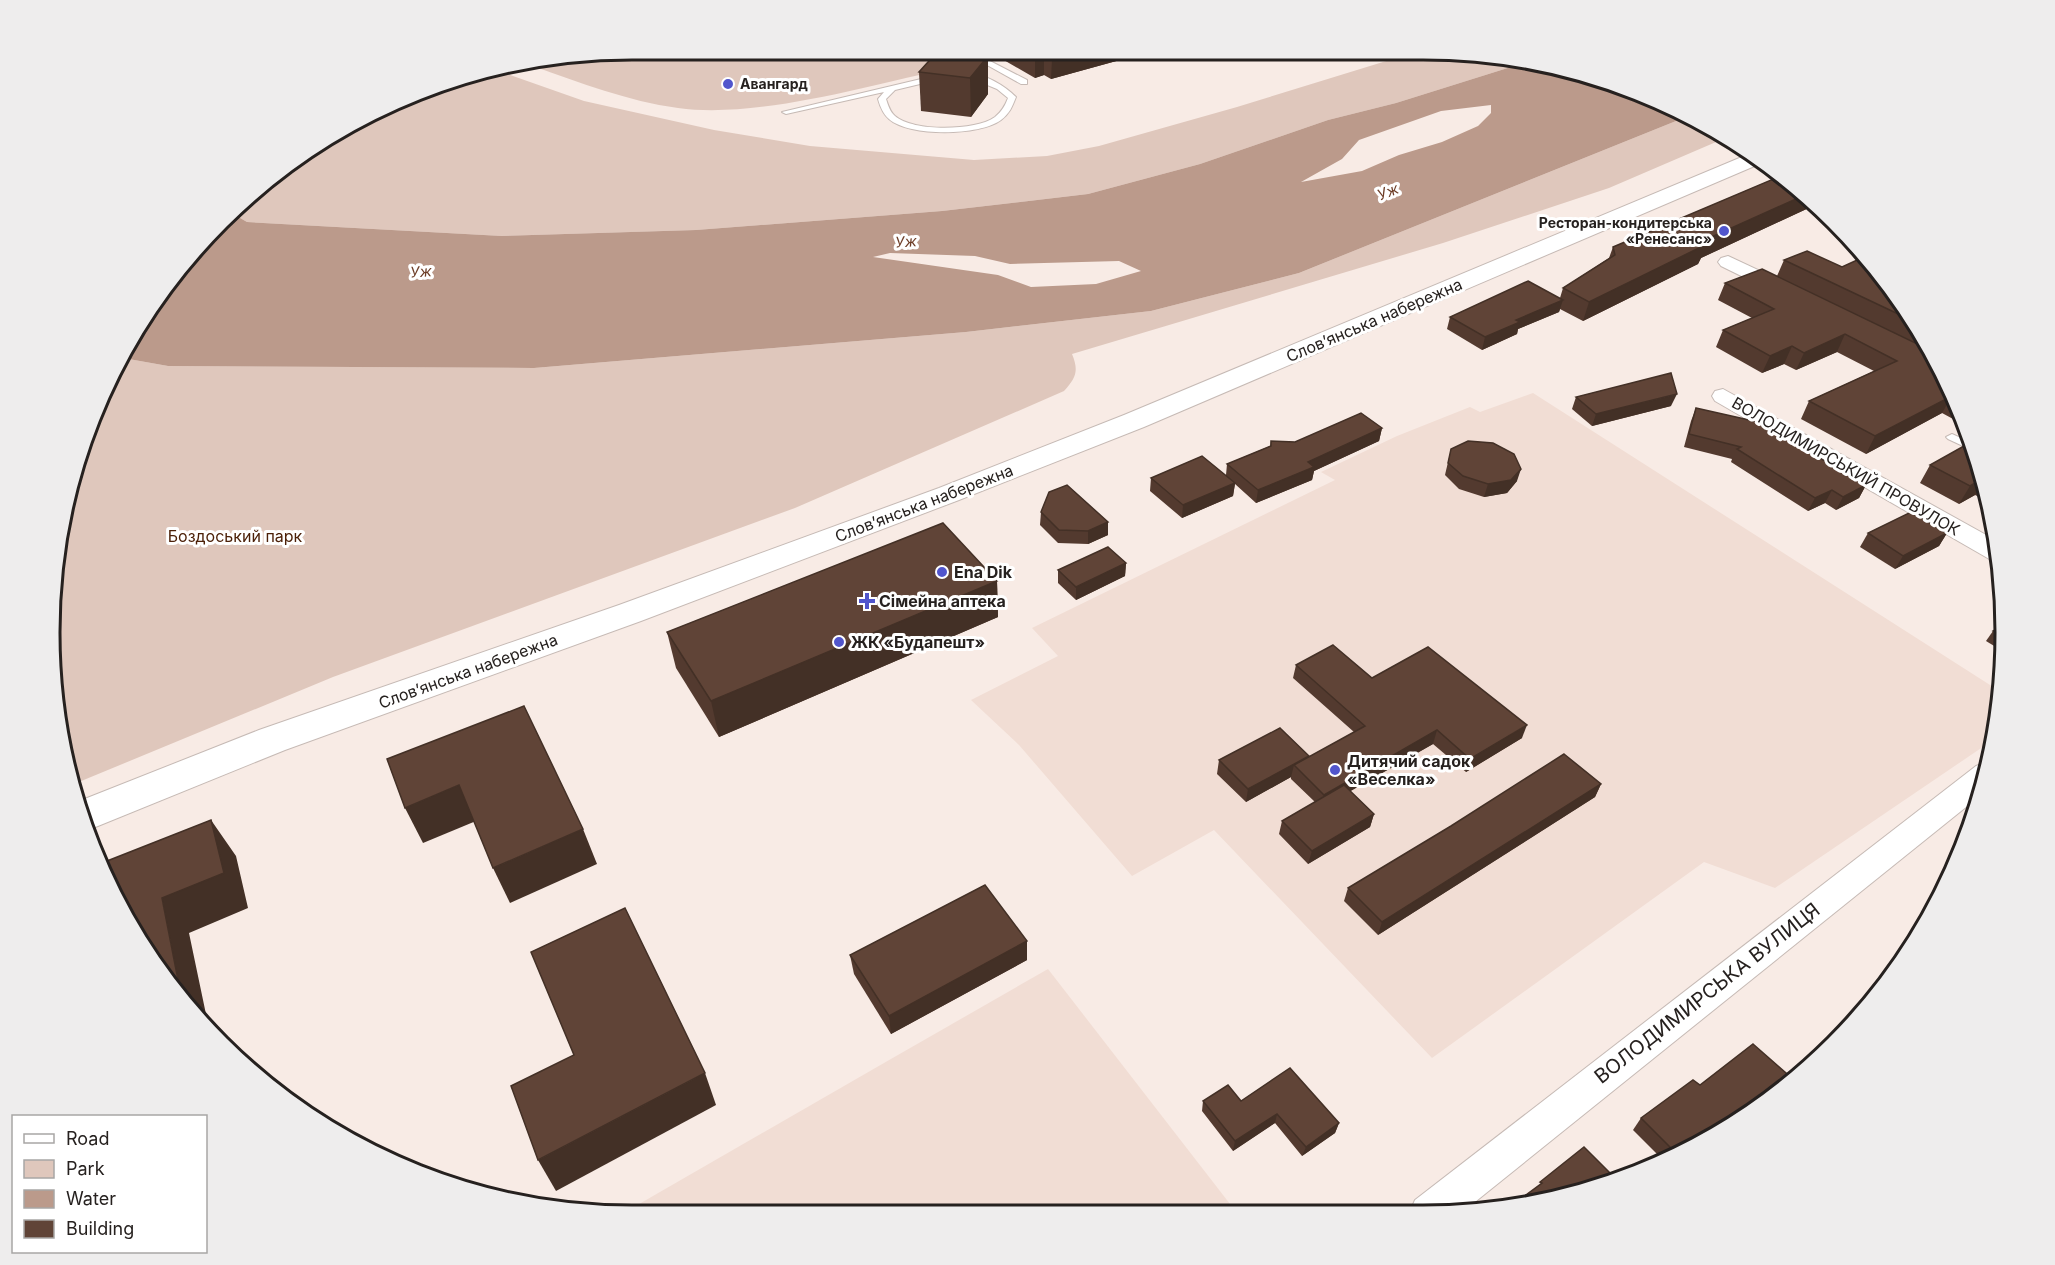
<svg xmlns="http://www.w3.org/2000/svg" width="2055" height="1265" font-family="Inter,sans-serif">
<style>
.built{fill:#f1ddd4}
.green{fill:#dfc7bc}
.water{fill:#bb9a8b;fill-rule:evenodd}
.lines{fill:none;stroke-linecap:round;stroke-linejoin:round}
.service-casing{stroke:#c6bab5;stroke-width:2}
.minor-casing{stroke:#c6bab5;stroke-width:2}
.tertiary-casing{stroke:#c6bab5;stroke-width:2}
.service{fill:#fff;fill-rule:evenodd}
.minor{fill:#fff;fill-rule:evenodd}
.tertiary{fill:#fff;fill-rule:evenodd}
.wall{fill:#533a2f}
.shaded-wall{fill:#433026}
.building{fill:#604437;stroke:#433026;stroke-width:1.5}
.poi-dot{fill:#5155cc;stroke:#fff;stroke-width:2}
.labels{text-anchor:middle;stroke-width:6;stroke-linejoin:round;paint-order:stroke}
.far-poi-label{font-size:14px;font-weight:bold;fill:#26211f;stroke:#fff;text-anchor:start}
.far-water-label{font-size:15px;font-style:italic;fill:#6e3e28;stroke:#fff}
.street-label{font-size:16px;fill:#26211f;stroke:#fff}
.park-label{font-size:16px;fill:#4c2008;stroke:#fff}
.poi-label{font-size:16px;font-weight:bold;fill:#26211f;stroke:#fff;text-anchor:start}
.near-street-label{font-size:20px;fill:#26211f;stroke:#fff}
.rim{fill:none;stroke:#26211f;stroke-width:3}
</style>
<rect width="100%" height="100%" fill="#f8ebe5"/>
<!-- built -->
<g class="built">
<polygon points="1533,393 2001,692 1993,740 1775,888 1704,862 1432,1058 1214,830 1132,876 1019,745 971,700 1058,656 1032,628 1335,480 1321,472 1397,436 1470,407 1480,412"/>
<polygon points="1048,969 1237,1213 627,1211 877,1067"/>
</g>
<!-- green -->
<g class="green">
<path d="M633 50 960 51 950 68C871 85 757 119 678 108 627 101 581 83 533 66Z"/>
<polygon points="1409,54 1498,54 1527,62 1396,103 1328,120 1200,164 1088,194 942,211 696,230 502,236 247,222 235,215 278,170 445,80 499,71 584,101 714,130 810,146 974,160 1047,156 1099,146 1237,107"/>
<path d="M1686 117 1723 139 1609 188 1443 243 1072 354C1079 371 1076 378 1064 391L795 508 333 677 74 784 50 632 80 445 123 358 168 366 534 368 966 332 1151 311 1299 273Z"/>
</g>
<!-- water -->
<path class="water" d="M1527 62 1645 94 1686 117 1299 273 1151 311 966 332 534 368 168 366 123 358 148 308 235 215 247 222 502 236 696 230 942 211 1088 194 1200 164 1328 120 1396 103ZM1491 105V113L1478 126 1442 142 1399 155 1362 171 1301 182 1342 159 1359 140 1441 111ZM890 253 975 256 1010 264 1119 261 1141 271 1096 284 1031 287 998 275 873 257Z"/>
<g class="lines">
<!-- service casing -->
<g class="service-casing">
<g id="service">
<polygon points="997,52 1007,52 988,60 1027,80 1027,84 1021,84 978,60"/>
<path d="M968 73C984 73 1005 86 1016 97 1012 107 1010 113 1001 120 980 136 909 137 889 119 883 114 880 106 878 99L884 92 786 114 782 112 938 75 942 77 941 79 895 90 886 99C888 105 890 112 895 116 913 132 976 131 995 117 1002 111 1005 106 1008 98L997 89 968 77Z"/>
<polygon points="1952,434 1974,444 1976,452 1948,439 1946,437"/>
</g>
</g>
<!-- minor casing -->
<g class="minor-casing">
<g id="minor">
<polygon points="1728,256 1790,285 1793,289 1790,293 1776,293 1721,266 1718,262 1721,258"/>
<polygon points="1723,389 1997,541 2001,562 1991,560 1715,401 1712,396 1715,391"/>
<polygon points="1987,762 1986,783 1981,795 1460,1214 1409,1214 1415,1200 1976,766"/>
</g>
</g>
<!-- tertiary casing -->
<g class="tertiary-casing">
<polygon id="tertiary" points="1749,154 1764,162 1144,427 959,500 641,621 285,750 93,828 86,830 77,802 259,730 619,605 939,488 1124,415"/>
</g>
<!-- service -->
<use href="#service" class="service"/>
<!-- minor -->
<use href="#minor" class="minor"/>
<!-- tertiary -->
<use href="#tertiary" class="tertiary"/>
</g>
<!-- wall -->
<g class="wall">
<polygon points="1002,52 1149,52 1051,79 1044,75 1035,78 1002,59"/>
<polygon points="988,56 988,94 971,117 921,111 919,72"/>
<polygon points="1783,175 1814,204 1813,206 1701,258 1698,264 1583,321 1560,309 1559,312 1518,329 1517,334 1482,350 1447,329 1450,317 1560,298 1563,288 1609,258 1613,247"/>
<polygon points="1866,256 1927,341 1966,426 1942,413 1866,454 1801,419 1809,401 1874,371 1837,352 1796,370 1784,364 1762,373 1716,347 1723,330 1752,318 1718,300 1725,283 1777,276 1784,260 1842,267"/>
<polygon points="1576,397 1671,406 1592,426 1572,409"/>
<polygon points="1696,408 1866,485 1859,498 1836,510 1825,503 1808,511 1731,462 1732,459 1684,447 1691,421"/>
<polygon points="1382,428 1379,441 1314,471 1312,480 1256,503 1235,484 1233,496 1182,518 1150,491 1151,478 1226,475 1227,464 1270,446 1271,441 1295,442"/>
<polygon points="1974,445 1988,501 1975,495 1959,504 1920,483 1930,465"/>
<polygon points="1451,449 1517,481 1507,493 1484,497 1459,489 1445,475"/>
<polygon points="1041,512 1108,522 1108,535 1088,544 1058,543 1040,525"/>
<polygon points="1868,533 1947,533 1939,546 1895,569 1860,547"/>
<polygon points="1126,563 1125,576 1076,600 1058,583 1058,570"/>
<polygon points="997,581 998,617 719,737 676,668 667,632"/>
<polygon points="2003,625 2004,652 1986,641 1993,631"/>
<polygon points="1296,665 1372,678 1522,738 1466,772 1433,744 1350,791 1374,814 1370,827 1308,864 1279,834 1282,821 1315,802 1291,779 1291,777 1246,802 1217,774 1219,760 1309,756 1309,757 1354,732 1293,678"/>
<polygon points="1601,784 1595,797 1378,935 1344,901 1348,888 1451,826"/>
<polygon points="1027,941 1027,960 891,1034 854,974 850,955"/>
<polygon points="1859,1015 1829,1047 1824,1043 1834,1031"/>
<polygon points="1700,1085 1714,1138 1662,1159 1633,1130 1641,1118"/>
<polygon points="1203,1101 1241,1101 1339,1123 1335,1133 1302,1156 1275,1123 1233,1151 1202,1111"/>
</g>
<!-- shaded-wall -->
<g class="shaded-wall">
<polygon points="1081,52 1149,52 1051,79 1052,60"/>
<polygon points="988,56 988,94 971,117 970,78"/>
<polygon points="1044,56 1044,75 1035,78 1035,58"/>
<polygon points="1805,195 1814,204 1813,206 1701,258 1698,264 1583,321 1589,302 1700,242"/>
<polygon points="1563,300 1559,312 1518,329 1517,334 1482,350 1485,337 1516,320"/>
<polygon points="1845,334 1837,352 1796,370 1804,353"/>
<polygon points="1792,346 1784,364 1762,373 1770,356"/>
<polygon points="1677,394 1671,406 1592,426 1596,414"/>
<polygon points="1952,396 1942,413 1866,454 1875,436"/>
<polygon points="1382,428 1379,441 1314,471 1312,480 1256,503 1258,490 1308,462"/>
<polygon points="1521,469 1517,481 1507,493 1484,497 1488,484"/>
<polygon points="1982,479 1983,481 1975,495 1959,504 1970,486"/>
<polygon points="1235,483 1233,496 1182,518 1183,505"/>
<polygon points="1866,485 1859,498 1836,510 1843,497"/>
<polygon points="1832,490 1825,503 1808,511 1815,498"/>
<polygon points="1108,522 1108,535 1088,544 1088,531"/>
<polygon points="1947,533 1939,546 1895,569 1903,556"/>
<polygon points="1126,563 1125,576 1076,600 1076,587"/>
<polygon points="997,581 998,617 719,737 711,701"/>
<polygon points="1527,725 1522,738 1466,772 1470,759"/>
<polygon points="1437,730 1433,744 1321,808 1324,795"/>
<polygon points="1309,756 1306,769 1294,765 1291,777 1246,802 1248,789"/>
<polygon points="1601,784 1595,797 1378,935 1382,922"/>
<polygon points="459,785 476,821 423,843 405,808"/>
<polygon points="1374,814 1370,827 1308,864 1312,851"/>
<polygon points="211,820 236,856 248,908 189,933 207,1019 180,990 162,898"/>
<polygon points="583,829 597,864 510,903 493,868"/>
<polygon points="1027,941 1027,960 891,1034 889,1016"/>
<polygon points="705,1073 716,1105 556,1191 538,1160"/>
<polygon points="1277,1114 1275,1123 1233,1151 1235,1141"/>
<polygon points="1339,1123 1335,1133 1302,1156 1306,1147"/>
</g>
<!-- building -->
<g class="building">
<polygon points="938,51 949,51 988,56 970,78 919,72"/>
<polygon points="1023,52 1081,52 1052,60 1044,56 1035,58"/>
<polygon points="1783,175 1805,195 1700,242 1705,245 1589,302 1563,288 1615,255 1613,247"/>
<polygon points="1807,251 1842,267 1866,256 1913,321 1784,260"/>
<polygon points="1762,269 1932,351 1952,396 1875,436 1809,401 1897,361 1845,334 1804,353 1792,346 1770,356 1723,330 1774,309 1725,283"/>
<polygon points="1528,281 1563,300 1516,320 1520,322 1485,337 1450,317"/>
<polygon points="1671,373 1677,394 1596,414 1576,397"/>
<polygon points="1696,408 1758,422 1866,485 1843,497 1832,490 1815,498 1737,449 1741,447 1689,434"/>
<polygon points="1361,413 1382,428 1308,462 1314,467 1258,490 1227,464 1271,446 1271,441 1295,442"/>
<polygon points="1468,441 1493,443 1514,454 1521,469 1511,480 1488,484 1463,476 1448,463 1451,449"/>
<polygon points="1973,441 1982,479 1970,486 1930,465"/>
<polygon points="1202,456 1235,483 1183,505 1151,478"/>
<polygon points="1067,485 1108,522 1088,531 1059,530 1041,512 1049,492"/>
<polygon points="1911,512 1947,533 1903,556 1868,533"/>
<polygon points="943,523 997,581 711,701 667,632"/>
<polygon points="1108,547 1126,563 1076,587 1058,570"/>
<polygon points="2003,625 2003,637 1993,631"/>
<polygon points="1333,645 1372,678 1428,647 1527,725 1470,759 1437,730 1324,795 1294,765 1365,726 1296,665"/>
<polygon points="524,706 583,829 493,868 459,785 405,808 387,759"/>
<polygon points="1280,728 1309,756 1248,789 1219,760"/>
<polygon points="1564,754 1601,784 1382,922 1348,888 1451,826"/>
<polygon points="1344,785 1374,814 1312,851 1282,821"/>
<polygon points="211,820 224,873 162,898 180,990 148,957 102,863"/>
<polygon points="985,885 1027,941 889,1016 850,955"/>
<polygon points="625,908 705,1073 538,1160 511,1086 574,1055 531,952"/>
<polygon points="1856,1013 1859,1015 1840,1036 1834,1031"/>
<polygon points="1753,1044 1794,1080 1714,1138 1676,1153 1641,1118 1693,1080 1700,1085"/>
<polygon points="1290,1068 1339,1123 1306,1147 1277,1114 1235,1141 1203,1101 1228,1085 1241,1101"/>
<polygon points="1584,1147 1615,1178 1574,1196 1511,1206 1542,1183 1540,1182"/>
</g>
<!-- markers -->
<g class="poi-dot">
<circle cx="728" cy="84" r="6"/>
<circle cx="1724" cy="231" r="6"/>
<circle cx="942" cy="572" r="6"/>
<path d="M864 592h6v6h6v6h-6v6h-6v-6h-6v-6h6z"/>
<circle cx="839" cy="642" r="6"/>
<circle cx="1335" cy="770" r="6"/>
</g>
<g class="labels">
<!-- far-poi labels -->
<g class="far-poi-label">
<text x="740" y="89">Авангард</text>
<text x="1712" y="228" text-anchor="end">Ресторан-кондитерська<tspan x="1712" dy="16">«Ренесанс»</tspan></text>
</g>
<!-- far-water labels -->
<g class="far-water-label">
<text transform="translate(1388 192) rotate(-23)" y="5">Уж</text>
<text transform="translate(906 242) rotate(-4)" y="5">Уж</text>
<text transform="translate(421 272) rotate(-4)" y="5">Уж</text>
</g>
<!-- street labels -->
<g class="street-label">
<text transform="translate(1374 320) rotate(-23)" y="6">Словʼянська набережна</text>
<text transform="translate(1846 466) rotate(30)" y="6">ВОЛОДИМИРСЬКИЙ ПРОВУЛОК</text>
<text transform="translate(924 503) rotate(-21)" y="6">Словʼянська набережна</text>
<text transform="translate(468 671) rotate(-20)" y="6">Словʼянська набережна</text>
</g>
<!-- park labels -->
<g class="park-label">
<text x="235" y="542">Боздоський парк</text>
</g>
<!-- poi labels -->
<g class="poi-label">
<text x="954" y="578">Ena Dik</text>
<text x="879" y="607">Сімейна аптека</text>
<text x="851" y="648">ЖК «Будапешт»</text>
<text x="1347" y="767">Дитячий садок<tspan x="1347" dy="18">«Веселка»</tspan></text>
</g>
<!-- near-street labels -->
<g class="near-street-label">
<text transform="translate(1707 993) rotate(-38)" y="7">ВОЛОДИМИРСЬКА ВУЛИЦЯ</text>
</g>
</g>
<!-- crop -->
<path d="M0 0H2055V1265H0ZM632 60H1423A572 572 0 0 1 1995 632V633A572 572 0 0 1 1423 1205H632A572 572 0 0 1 60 633V632A572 572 0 0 1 632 60Z" fill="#eeeded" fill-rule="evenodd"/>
<path class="rim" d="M632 60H1423A572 572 0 0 1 1995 632V633A572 572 0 0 1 1423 1205H632A572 572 0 0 1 60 633V632A572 572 0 0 1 632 60Z"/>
<!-- legend -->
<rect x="12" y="1115" width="195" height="138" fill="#ffffff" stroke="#a8a6a5" stroke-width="1.5"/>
<rect x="24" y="1134" width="30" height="9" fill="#ffffff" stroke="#a8a6a5" stroke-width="1.5"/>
<text x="66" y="1145" font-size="18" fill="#26211f">Road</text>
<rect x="24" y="1160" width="30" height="18" fill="#dfc7bc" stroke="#a8a6a5" stroke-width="1.5"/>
<text x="66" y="1175" font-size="18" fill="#26211f">Park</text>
<rect x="24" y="1190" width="30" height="18" fill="#bb9a8b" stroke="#a8a6a5" stroke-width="1.5"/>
<text x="66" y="1205" font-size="18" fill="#26211f">Water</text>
<rect x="24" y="1220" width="30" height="18" fill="#604437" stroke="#a8a6a5" stroke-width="1.5"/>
<text x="66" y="1235" font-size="18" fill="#26211f">Building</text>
</svg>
